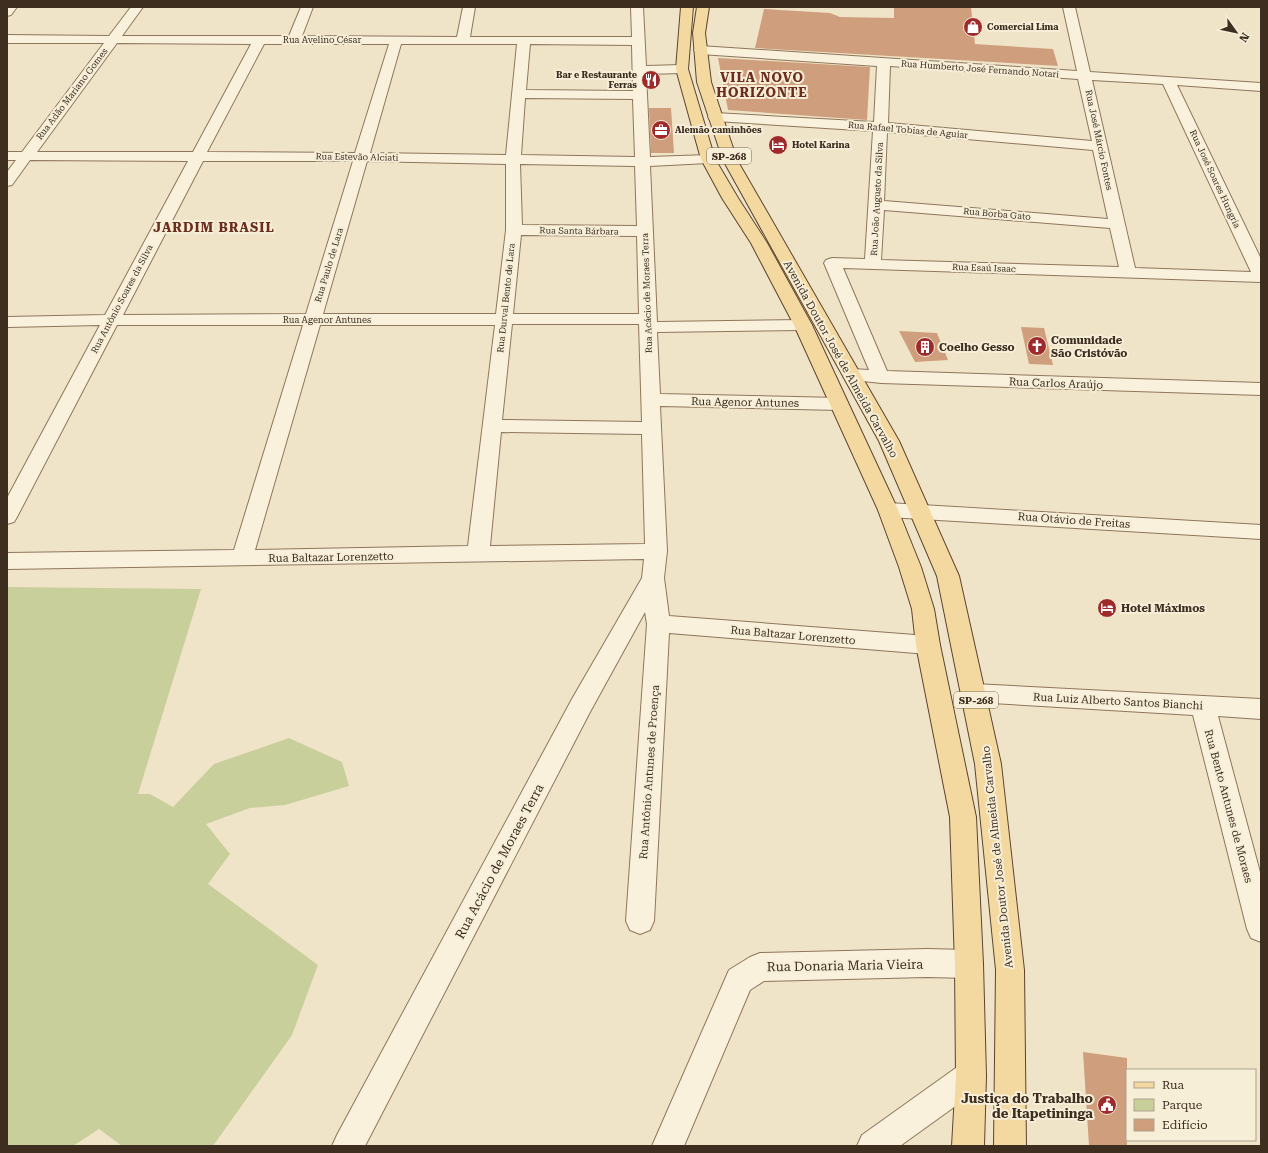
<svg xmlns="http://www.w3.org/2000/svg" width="1268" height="1153" font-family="'Roboto Serif',serif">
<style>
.green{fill:#c9cf9b}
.building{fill:#cf9f7d}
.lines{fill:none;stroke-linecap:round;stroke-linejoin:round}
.minor-casing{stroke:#8d765c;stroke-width:2}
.major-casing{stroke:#5b4430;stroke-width:2}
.minor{fill:#faf1dc;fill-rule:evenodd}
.major{fill:#f3d9a0;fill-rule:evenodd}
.labels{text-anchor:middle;stroke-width:4;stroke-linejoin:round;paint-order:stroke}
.far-poi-label{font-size:9px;font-weight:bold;fill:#3d2e20;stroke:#f7eed8;text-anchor:start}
.far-street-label{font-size:9px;fill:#3d2e20;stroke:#f7eed8}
.shield{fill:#f7eed8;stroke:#756857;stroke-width:1}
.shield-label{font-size:10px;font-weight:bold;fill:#3d2e20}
.poi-label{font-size:11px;font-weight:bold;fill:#3d2e20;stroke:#f7eed8;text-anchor:start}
.street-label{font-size:11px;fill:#3d2e20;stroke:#f7eed8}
.far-district-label{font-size:13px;font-weight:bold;letter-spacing:1px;fill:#6b2e1e;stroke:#f7eed8}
.near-street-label{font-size:13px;fill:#3d2e20;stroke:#f7eed8}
.near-poi-label{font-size:13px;font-weight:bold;fill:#3d2e20;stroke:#f7eed8;text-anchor:end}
</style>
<rect width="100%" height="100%" fill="#f0e4c8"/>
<!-- green -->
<polygon class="green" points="7,587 201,589 138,794 150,794 173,807 214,764 289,738 342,762 349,786 285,805 250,808 206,824 230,854 208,884 318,965 292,1035 213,1146 122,1146 99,1129 73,1146 7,1146"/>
<!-- building -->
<g class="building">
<polygon points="894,7 971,7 975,44 1053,49 1058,66 755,48 764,9 830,13 840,17 894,18"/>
<polygon points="718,58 870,67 867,120 728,110"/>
<polygon points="649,108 671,108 674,153 651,153"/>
<polygon points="1021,327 1044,328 1053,365 1029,364"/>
<polygon points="899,331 937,333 948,360 915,362"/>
<polygon points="1083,1052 1127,1058 1127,1146 1089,1146"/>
</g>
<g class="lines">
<!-- minor casing -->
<g class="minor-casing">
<g id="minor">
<polygon points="7,7 17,7 11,15 7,16"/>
<path d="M131 7H143L122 36H289L301 7H313L302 36 457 37 463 7H475L470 37H632L631 7H643L646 66 682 65 687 66 688 69 687 72 682 73 646 74 650 157 708 155 713 156 715 159 713 162 708 163 650 166 657 322 803 320 809 321 812 325 809 329 803 330 657 332 660 394 839 398 846 400 848 404 846 408 839 410 660 406 667 551 664 578 669 616 928 636 936 639 940 645 936 651 928 654 669 633 654 921 650 930 640 934 630 930 626 921 647 624 645 612 590 712 365 1146H332L337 1135 572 699 642 578 644 559 7 569V553L234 550 303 325H117L17 517 14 522 7 524V498L100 325 7 327V317L105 315 188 161 30 160 12 185 7 186V172L16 160H7V152H22L104 43H7V35L109 36ZM117 43 251 44 193 152H37ZM264 44H389L355 153 207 152ZM401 44H517L506 155 370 153ZM530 44 632 45 633 91 526 90ZM525 98 633 99 635 157 521 155ZM203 161H353L306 314 123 315ZM367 161 506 164V230L496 314H323ZM520 164 635 166 637 226 522 225ZM521 235 637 236 639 314H513ZM512 324H639L642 422 502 420ZM320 325H495L468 546 255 550ZM501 432 642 434 645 544 490 546Z"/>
<path d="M1063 7H1075L1090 72 1261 83V91L1177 85 1261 259V282L843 268 887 371 1261 383V395L881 383 845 379 843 375 845 371 852 369 869 370 824 263 826 260 832 258 865 259 873 131 715 121 710 120 708 117 710 114 715 113 874 122 877 66 700 54 696 53 694 50 696 47 700 46 1077 71ZM890 66 1078 79 1092 141 888 123ZM1092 80 1163 84 1251 272 1135 268ZM887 132 1093 150 1108 219 884 201ZM884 210 1110 228 1119 267 881 260Z"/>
<polygon points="888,503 1261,525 1261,539 888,517 881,515 878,510 881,505"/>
<polygon points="974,684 1261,699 1261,719 1218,716 1261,876 1261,942 1251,938 1247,929 1193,715 974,702 965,700 962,693 965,686"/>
<polygon points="927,949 969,950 979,954 983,964 979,974 969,978 927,977 764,981 750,990 684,1146 652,1146 729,970 750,957 760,953"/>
<polygon points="971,1061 982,1065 986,1076 982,1087 900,1146 857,1146 862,1135 960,1065"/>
</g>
</g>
<!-- major casing -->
<g class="major-casing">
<g id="major">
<polygon points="681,7 693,7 688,69 715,159 738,198 767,243 812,325 898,510 921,567 934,609 940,645 976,817 983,964 986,1076 984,1146 952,1146 956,1076 955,964 950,817 916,645 912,609 899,567 878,510 794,325 751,243 722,198 701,159 676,69"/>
<polygon points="697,7 709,7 705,33 711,82 737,160 899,441 959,576 1001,764 1024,970 1026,1146 994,1146 996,970 975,764 937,576 879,441 723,160 697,82 693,33"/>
</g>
</g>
<!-- minor -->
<use href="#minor" class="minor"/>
<!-- major -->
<use href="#major" class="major"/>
</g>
<!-- icons -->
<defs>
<g id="shop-disc" transform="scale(1)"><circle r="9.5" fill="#9e2a2b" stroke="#f7eed8"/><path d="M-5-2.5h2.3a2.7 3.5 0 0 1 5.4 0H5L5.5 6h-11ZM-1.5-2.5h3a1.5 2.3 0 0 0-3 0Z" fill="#fff"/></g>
<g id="restaurant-disc" transform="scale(1)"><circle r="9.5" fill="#9e2a2b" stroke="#f7eed8"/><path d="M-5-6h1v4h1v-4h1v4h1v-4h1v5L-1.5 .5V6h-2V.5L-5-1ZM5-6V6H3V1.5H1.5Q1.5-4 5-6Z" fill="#fff"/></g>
<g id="office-disc" transform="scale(1)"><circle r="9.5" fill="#9e2a2b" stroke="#f7eed8"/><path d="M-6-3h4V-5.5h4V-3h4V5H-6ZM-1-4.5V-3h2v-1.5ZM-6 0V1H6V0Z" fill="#fff"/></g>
<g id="hotel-disc" transform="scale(1)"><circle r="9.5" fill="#9e2a2b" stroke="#f7eed8"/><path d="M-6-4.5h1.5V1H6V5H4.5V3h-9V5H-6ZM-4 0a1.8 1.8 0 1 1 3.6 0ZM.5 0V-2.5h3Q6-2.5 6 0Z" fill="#fff"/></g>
<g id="church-disc" transform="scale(1)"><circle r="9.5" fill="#9e2a2b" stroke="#f7eed8"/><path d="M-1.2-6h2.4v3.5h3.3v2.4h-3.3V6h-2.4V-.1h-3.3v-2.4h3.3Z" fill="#fff"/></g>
<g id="building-disc" transform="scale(1)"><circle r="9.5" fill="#9e2a2b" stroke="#f7eed8"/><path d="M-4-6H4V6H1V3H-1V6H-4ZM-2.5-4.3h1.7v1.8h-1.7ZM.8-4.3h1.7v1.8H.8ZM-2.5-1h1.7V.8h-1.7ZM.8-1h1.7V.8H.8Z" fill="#fff"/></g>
<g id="civic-disc" transform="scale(1)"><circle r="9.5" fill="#9e2a2b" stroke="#f7eed8"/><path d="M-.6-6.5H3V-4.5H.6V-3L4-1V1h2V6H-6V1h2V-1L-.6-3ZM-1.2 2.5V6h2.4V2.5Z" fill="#fff"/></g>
</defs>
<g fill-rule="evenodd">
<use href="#shop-disc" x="973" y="27"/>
<use href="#restaurant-disc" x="651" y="80"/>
<use href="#office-disc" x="661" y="130"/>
<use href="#hotel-disc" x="778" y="145"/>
<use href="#church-disc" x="1037" y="346"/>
<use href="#building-disc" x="925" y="347"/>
<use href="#hotel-disc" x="1107" y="608"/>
<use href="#civic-disc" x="1107" y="1105"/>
</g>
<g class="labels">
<!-- far-poi labels -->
<g class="far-poi-label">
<text x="987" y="30">Comercial Lima</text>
<text x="637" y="78" text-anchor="end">Bar e Restaurante<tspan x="637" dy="10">Ferras</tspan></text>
<text x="675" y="133">Alemão caminhões</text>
<text x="792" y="148">Hotel Karina</text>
</g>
<!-- far-street labels -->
<g class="far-street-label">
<text x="322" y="43">Rua Avelino César</text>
<text transform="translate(980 69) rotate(4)" y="3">Rua Humberto José Fernando Notari</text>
<text transform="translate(72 94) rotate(-53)" y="3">Rua Adão Mariano Gomes</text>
<text transform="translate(908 130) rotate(5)" y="3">Rua Rafael Tobias de Aguiar</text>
<text transform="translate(1099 140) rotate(78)" y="3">Rua José Márcio Fontes</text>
<text transform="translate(357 157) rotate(1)" y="3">Rua Estevão Alciati</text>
<text transform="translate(1215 179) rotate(65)" y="3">Rua José Soares Hungria</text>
<text transform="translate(877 199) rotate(-87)" y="3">Rua João Augusto da Silva</text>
<text transform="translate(997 214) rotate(5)" y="3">Rua Borba Gato</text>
<text transform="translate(579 231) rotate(1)" y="3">Rua Santa Bárbara</text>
<text transform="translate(329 265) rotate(-73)" y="3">Rua Paulo de Lara</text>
<text transform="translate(984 268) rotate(2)" y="3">Rua Esaú Isaac</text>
<text transform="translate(647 293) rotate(-92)" y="3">Rua Acácio de Moraes Terra</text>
<text transform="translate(506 298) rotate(-84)" y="3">Rua Durval Bento de Lara</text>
<text transform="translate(122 299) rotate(-62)" y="3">Rua Antônio Soares da Silva</text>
<text x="327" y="323">Rua Agenor Antunes</text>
</g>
<!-- shield labels -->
<g class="shield">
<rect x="707" y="148" width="44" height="16" rx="3"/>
<rect x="954" y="692" width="44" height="16" rx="3"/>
</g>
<g class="shield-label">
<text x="729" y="160">SP-268</text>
<text x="976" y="704">SP-268</text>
</g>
<!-- poi labels -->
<g class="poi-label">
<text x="1051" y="344">Comunidade<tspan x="1051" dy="13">São Cristóvão</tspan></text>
<text x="939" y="351">Coelho Gesso</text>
<text x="1121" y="612">Hotel Máximos</text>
</g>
<!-- street labels -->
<g class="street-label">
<text transform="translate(841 359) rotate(61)" y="4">Avenida Doutor José de Almeida Carvalho</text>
<text transform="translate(1056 383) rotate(2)" y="4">Rua Carlos Araújo</text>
<text transform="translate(745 402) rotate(1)" y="4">Rua Agenor Antunes</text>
<text transform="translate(1074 520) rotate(4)" y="4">Rua Otávio de Freitas</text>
<text transform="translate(331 557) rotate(-1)" y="4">Rua Baltazar Lorenzetto</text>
<text transform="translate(793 635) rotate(5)" y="4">Rua Baltazar Lorenzetto</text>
<text transform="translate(1118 701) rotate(3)" y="4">Rua Luiz Alberto Santos Bianchi</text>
<text transform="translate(649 772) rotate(-86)" y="4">Rua Antônio Antunes de Proença</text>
<text transform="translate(1229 806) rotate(75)" y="4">Rua Bento Antunes de Moraes</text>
<text transform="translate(997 857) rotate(-96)" y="4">Avenida Doutor José de Almeida Carvalho</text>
</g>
<!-- far-district labels -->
<g class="far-district-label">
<text x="762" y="82">VILA NOVO<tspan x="762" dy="15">HORIZONTE</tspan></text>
<text x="214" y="232">JARDIM BRASIL</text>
</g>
<!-- near-street labels -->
<g class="near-street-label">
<text transform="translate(499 861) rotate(-62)" y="5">Rua Acácio de Moraes Terra</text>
<text transform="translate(845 965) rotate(-1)" y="5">Rua Donaria Maria Vieira</text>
</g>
<!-- near-poi labels -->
<g class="near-poi-label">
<text x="1093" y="1103">Justiça do Trabalho<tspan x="1093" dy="15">de Itapetininga</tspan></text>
</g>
</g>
<!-- border -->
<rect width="1268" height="1153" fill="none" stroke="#3d2e20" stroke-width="16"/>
<!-- legend -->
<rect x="1126" y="1069" width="130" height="72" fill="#f7eed8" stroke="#ada18e"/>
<rect x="1134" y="1082" width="20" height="6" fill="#f3d9a0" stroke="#ada18e"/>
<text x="1162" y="1089" font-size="12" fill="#3d2e20">Rua</text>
<rect x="1134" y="1099" width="20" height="12" fill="#c9cf9b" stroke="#ada18e"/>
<text x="1162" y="1109" font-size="12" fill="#3d2e20">Parque</text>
<rect x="1134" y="1119" width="20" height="12" fill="#cf9f7d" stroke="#ada18e"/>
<text x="1162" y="1129" font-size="12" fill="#3d2e20">Edifício</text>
<!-- north arrow -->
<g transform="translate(1236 32) rotate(123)" stroke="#f7eed8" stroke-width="3" paint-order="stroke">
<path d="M0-3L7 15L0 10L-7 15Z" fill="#3d2e20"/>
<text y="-6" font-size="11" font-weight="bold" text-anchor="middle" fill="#3d2e20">N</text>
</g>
</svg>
